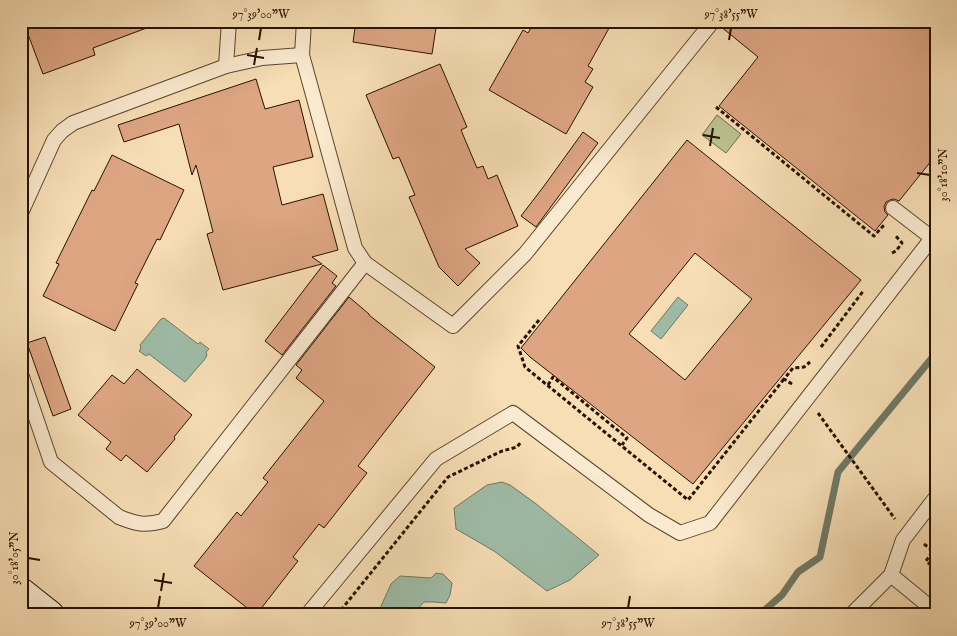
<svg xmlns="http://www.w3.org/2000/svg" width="957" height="636" font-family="'IM FELL English',serif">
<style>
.green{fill:#bac290;stroke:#706a48}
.water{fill:#9ebda8;stroke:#6e7965}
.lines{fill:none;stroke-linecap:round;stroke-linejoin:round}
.stream{stroke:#6e7965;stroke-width:7}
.building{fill:#dda582;stroke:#261200;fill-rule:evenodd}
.service-casing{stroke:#5a452d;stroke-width:16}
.secondary-casing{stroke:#261200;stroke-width:30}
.path{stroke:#261200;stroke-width:3;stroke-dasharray:4 2.5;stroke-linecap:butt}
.service{stroke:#faeacf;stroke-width:14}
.secondary{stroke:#faeacf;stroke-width:28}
.ticks{fill:none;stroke:#261200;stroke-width:2}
.neatline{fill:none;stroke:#261200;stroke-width:2}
.ticks-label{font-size:12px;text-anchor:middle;fill:#261200}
</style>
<rect width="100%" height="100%" fill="#f7deb5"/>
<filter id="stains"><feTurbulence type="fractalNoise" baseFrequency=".004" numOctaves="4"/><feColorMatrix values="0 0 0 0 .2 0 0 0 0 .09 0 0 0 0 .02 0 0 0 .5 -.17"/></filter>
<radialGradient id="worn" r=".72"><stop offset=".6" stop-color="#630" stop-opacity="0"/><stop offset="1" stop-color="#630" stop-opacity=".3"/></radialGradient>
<!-- green -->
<polygon class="green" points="717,115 741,134 726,153 702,135"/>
<!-- water -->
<g class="water">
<polygon points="678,297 688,305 661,339 651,331"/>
<polygon points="164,318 198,344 200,342 209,349 206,352 207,355 205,359 185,382 149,354 146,356 139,351 141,348 140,345 161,319"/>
<polygon points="502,482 510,485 535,503 599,555 570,580 547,591 494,551 456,529 454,508 487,485"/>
<polygon points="436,573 443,574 452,583 450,595 446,603 434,602 424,602 412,615 377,615 391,584 400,576 431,578"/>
</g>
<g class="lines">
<!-- stream -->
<polyline class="stream" points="759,615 782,595 798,572 820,557 838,472 936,353"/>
</g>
<!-- building -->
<g class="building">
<polygon points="23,21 160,21 160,23 93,48 95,55 43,74"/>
<polygon points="356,21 437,21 432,54 353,42"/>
<polygon points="535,21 613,21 588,66 593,69 585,82 593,87 566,134 489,90 523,30 528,33"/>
<polygon points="722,21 936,21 936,155 899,201 894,199 890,200 886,202 884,207 885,212 888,215 875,231 719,106 758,57 720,26"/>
<polygon points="440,64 467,127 461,130 477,168 483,166 488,179 497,175 518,226 465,249 480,263 458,286 439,267 409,197 415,195 399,157 393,159 366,95"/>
<polygon points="256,79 265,109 299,100 313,157 273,167 282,205 323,194 338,250 312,257 322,264 223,290 207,234 213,232 196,165 192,175 179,124 124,142 118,125"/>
<polygon points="583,132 598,143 536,227 521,216 544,186"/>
<path d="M687 140 861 280 693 484 530 357 521 348ZM695 253 752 299 685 380 629 334Z"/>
<polygon points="112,155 184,190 160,240 157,239 135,283 138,284 115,331 43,296 59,264 56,263 92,190 94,191"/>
<polygon points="323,265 337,276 332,283 336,286 282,355 265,341"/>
<polygon points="349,297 369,314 369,315 435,367 358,466 367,473 324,528 319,524 293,557 298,561 256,615 194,566 237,512 241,516 268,482 263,478 324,401 296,378 302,370 296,365"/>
<polygon points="45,337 71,409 53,416 27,343"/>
<polygon points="137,369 192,415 174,437 175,439 147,472 126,455 121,461 106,449 111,442 78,415 112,375 124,384"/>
</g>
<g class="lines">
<!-- service casing -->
<g class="service-casing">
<g id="service">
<polyline points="304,21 302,55 355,248 365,263 453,326 525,254 713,21"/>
<polyline points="226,66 229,21"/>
<polyline points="893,208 932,238"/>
<polyline points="21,213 54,140 62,131 73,123 226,66 262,58 302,55"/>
<path d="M21 374 51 462 119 517C136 524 145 526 163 521L365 263"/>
<polyline points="891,575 903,540 936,497"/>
<polyline points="307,615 436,459 513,413 649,515 680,533 710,523 936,233"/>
<polyline points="851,615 891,575 936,612"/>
</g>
</g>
<!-- secondary casing -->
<g class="secondary-casing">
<polyline id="secondary" points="21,592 50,615"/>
</g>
<!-- path -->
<g class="path">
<polyline points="716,107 874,236 884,225"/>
<polyline points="892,253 896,251 902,243 895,235"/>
<polyline points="539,320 518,346 525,367 688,500 784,379"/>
<polyline points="821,347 864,290"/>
<polyline points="792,384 784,379 793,368 804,367 810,362"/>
<polyline points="548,385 553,377 627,438 622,445"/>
<polyline points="818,413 895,519"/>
<polyline points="924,544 933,551 926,561 936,569"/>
<polyline points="337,615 448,477 502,451 517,447 521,442"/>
</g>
<!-- service -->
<use href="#service" class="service"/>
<!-- secondary -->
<use href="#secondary" class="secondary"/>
</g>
<!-- ticks -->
<path class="ticks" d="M259 40 261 28M729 40 731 28M247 55 264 58M254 65 257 48M703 135 720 138M710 146 713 128M917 173 930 175M28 558 40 560M154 580 172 583M161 591 164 573M158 608 160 596M628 608 630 596"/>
<!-- margin -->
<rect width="957" height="636" fill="none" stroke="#f7deb5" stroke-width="55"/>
<rect x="28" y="28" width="902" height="580" class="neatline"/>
<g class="ticks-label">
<text x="261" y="18">97°39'00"W</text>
<text x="731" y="18">97°38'55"W</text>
<text transform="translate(943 175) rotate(-90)" y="4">30°18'10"N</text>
<text transform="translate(14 558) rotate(-90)" y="4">30°18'05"N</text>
<text x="158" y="627">97°39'00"W</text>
<text x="628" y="627">97°38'55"W</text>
</g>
<rect width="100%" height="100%" filter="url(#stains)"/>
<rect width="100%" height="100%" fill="url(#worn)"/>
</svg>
